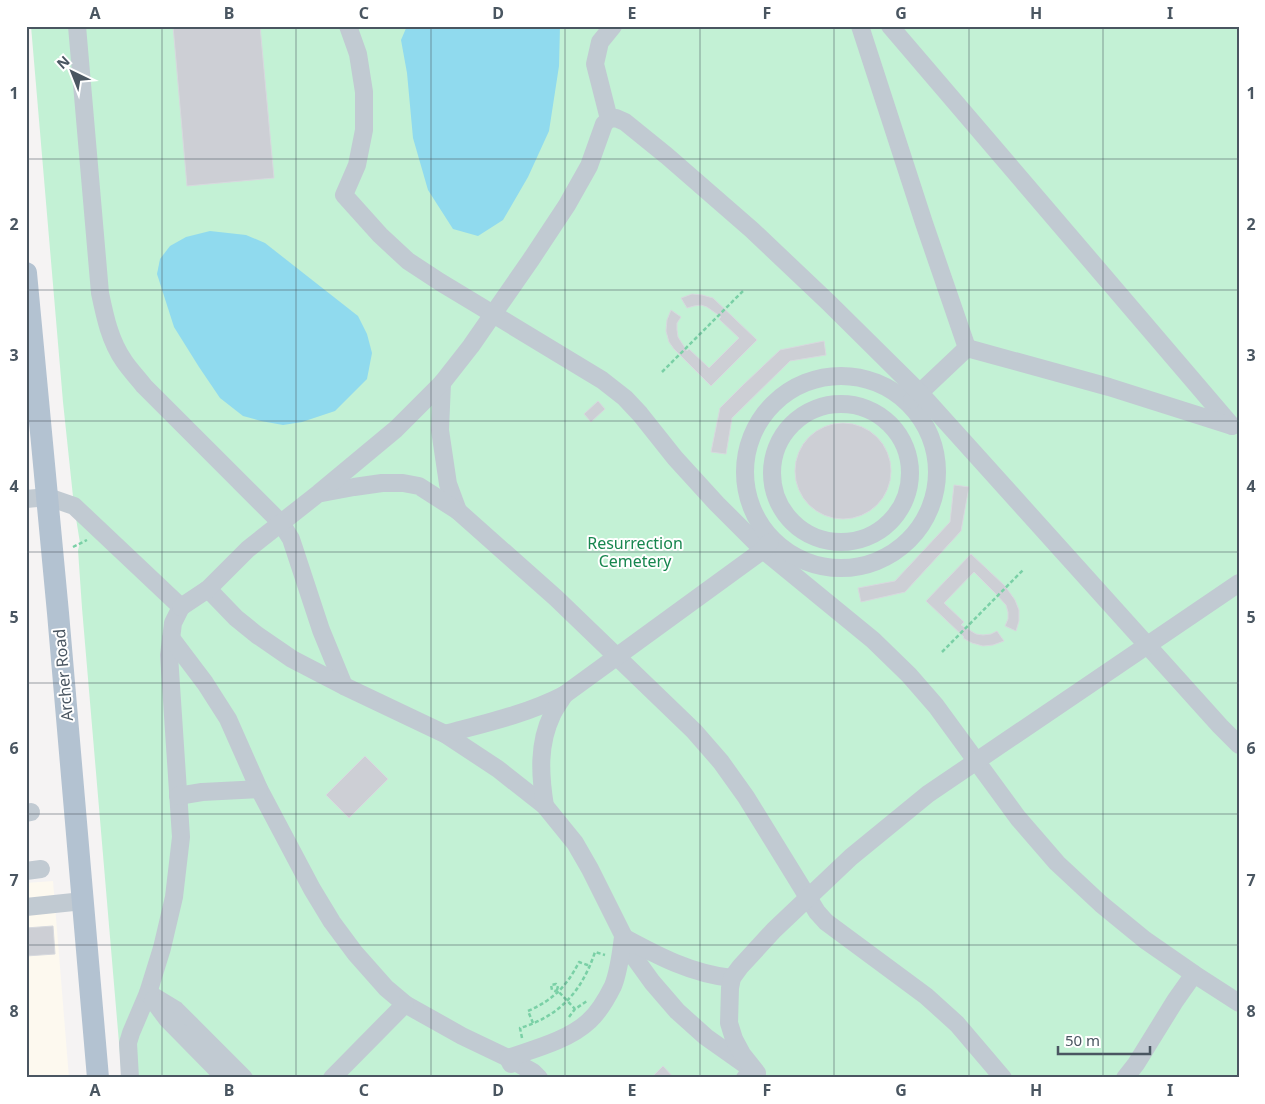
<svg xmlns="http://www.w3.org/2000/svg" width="1265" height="1104" font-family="'Noto Sans',sans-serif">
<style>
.commercial{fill:#fdf9ef}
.green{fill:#c3f1d5}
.water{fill:#90daee}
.building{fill:#cdcfd5;stroke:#d7d9de}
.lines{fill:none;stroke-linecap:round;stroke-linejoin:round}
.path{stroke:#7ad0a6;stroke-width:2.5;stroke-dasharray:4 2.5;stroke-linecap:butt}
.minor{stroke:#c1cad2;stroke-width:18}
.major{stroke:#b3c2d1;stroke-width:22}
.grid{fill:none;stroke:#4a5661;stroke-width:1;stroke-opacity:0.55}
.labels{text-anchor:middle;stroke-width:4;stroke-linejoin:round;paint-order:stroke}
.park-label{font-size:16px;fill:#17864f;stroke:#fff}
.street-label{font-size:16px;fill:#4a5661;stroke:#fff}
.neatline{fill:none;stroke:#4a5661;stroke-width:2}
.grid-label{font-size:16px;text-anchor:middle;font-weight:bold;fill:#4a5661}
</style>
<rect width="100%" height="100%" fill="#f5f3f3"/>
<!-- commercial -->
<polygon class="commercial" points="53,881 69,1078 26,1078 26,883"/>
<!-- green -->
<polygon class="green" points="31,26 1239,26 1239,1078 122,1078 82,608 78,550 80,543 74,506 63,402"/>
<!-- water -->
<g class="water">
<polygon points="407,26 560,26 559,66 549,131 528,177 503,220 478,236 453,229 428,190 413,138 407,73 401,40"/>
<polygon points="210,231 246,235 265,243 358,316 367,334 372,353 367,379 335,411 302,422 283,425 261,421 243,416 220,398 199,367 174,327 157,274 160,259 170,246 186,237"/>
</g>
<!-- building -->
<g class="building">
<polygon points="173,26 260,26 274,178 187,186"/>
<polygon points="692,294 702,295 713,298 757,340 711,386 674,349 669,342 666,331 667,320 671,310 681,317 677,323 677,330 678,337 687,351 689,349 709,368 739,338 719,319 721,317 707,307 701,305 694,306 687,308 681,298"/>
<polygon points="824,341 826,355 790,361 732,418 726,454 711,452 720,408 743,385 780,350"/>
<polygon points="598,401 605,409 591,422 584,414"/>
<circle cx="843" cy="471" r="48"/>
<polygon points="954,485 969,487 961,531 905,592 861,602 858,588 895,581 950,522"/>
<polygon points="971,554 1005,586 1015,600 1019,610 1019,621 1016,631 1005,626 1008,619 1008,612 1006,605 995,593 974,572 944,603 964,622 961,625 976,634 983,635 991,634 997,631 1004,641 993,645 983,646 972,643 963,638 964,637 926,601"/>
<polygon points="365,756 388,779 349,818 326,795"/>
<polygon points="53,926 55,954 26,956 26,928"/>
<polygon points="663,1066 674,1078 651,1078"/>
</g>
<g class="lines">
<!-- path -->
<g class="path">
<polyline points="662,372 743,291"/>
<polyline points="73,547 87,540"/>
<polyline points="942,652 1023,570"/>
<polyline points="557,990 558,986 556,984 551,985 552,990 555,991 557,990 575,1009"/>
<polyline points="569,1017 575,1009 587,1001"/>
<path d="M533 1023 528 1011C553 1000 567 986 579 962L590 966"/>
<path d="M522 1038 520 1028C560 1016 582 991 595 952L605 955"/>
</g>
<!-- minor -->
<g class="minor">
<path d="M77 26 100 293C105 317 110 341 124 361 130 370 138 378 144 386L281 523 291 539 321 630 344 686"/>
<polyline points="348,26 358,54 364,92 364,130 357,165 344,195 380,235 408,261 440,282 602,380 625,398 640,414 675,458 717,504 763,550 873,640 909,675 936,706 1018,818 1057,863 1101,904 1145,940 1194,974 1239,1003"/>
<polyline points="860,26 924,223 967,348"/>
<polyline points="890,26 1232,426"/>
<polyline points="609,119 595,64 600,42 613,26"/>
<circle cx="841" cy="472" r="96"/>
<polyline points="442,383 440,430 448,484 458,511"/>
<polyline points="912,400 967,348 1109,387 1232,426"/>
<circle cx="841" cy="473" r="69"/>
<polyline points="322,493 354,487 382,483 403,483 419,486 458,511 556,598 694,731 721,762 746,797 817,912 826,922 926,996 957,1024 1003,1078"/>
<polyline points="26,499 48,497 74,506 181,607 173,623 169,655 181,837 174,897 162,948 148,993 131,1033 128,1043 130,1078"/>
<polyline points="208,589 236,618 257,635 292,659 344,686 445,734 498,769 545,806 575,843 590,869 634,957 652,982 677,1011 706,1037 747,1066"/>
<polyline points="181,607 208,589 248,549 319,493 396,429 442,383 471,346 532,258 567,205 589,166 604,124 609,119 616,118 625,122 667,156 752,230 828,302 920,393 1220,726 1239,745"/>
<polyline points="171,638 205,683 228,719 259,789 312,889 332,922 355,953 386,988 405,1004 462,1036 508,1058 533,1072 539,1078"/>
<path d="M445 734C486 723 527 714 564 695L763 550 770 542"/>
<polyline points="178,796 202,792 259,789"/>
<path d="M545 806C540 775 538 744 552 715 555 708 560 702 564 695"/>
<polyline points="26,813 31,812"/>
<polyline points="26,871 41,869"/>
<polyline points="26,907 83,901"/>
<polyline points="148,993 176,1010 244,1078"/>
<polyline points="153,1000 167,1019 225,1078"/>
<path d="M511 1064 508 1058C534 1049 569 1040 589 1021 599 1012 607 998 613 986 619 971 621 953 623 937 658 956 692 974 732 978"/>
<polyline points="332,1078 405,1004"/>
<polyline points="745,1078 757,1073 742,1054 734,1039 729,1023 730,988 732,978 740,967 774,930 851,857 928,794 1239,583"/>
<polyline points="1125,1078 1136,1064 1175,1001 1194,974"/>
</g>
<!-- major -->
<polyline class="major" points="26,273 58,613 98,1078"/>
</g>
<!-- grid -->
<path class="grid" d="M162 26V1078M296 26V1078M431 26V1078M565 26V1078M700 26V1078M834 26V1078M969 26V1078M1103 26V1078M26 159H1239M26 290H1239M26 421H1239M26 552H1239M26 683H1239M26 814H1239M26 945H1239"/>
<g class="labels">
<!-- park labels -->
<g class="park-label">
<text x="635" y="549">Resurrection<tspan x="635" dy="18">Cemetery</tspan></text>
</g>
<!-- street labels -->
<g class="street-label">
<text transform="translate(63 675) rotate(-95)" y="6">Archer Road</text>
</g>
</g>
<!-- border -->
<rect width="1265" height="1104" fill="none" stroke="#ffffff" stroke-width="55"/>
<!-- north arrow -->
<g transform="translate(72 72) rotate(317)" stroke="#ffffff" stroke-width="4" paint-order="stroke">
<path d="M0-4L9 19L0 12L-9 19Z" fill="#4a5661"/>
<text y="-8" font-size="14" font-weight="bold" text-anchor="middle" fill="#4a5661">N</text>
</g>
<!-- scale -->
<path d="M1058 1046v8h92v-8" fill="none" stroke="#4a5661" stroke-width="2.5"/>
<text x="1065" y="1046" font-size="15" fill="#4a5661" stroke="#ffffff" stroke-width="4" paint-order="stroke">50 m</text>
<rect x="28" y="28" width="1210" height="1048" class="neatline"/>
<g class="grid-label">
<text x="95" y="19">A</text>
<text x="229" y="19">B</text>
<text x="364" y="19">C</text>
<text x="498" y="19">D</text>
<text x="632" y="19">E</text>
<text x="767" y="19">F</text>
<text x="901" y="19">G</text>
<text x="1036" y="19">H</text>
<text x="1170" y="19">I</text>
<text x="14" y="99">1</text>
<text x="1251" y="99">1</text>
<text x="14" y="230">2</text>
<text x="1251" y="230">2</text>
<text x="14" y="361">3</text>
<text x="1251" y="361">3</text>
<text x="14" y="492">4</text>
<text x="1251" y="492">4</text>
<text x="14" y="623">5</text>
<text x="1251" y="623">5</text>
<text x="14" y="754">6</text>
<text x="1251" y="754">6</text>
<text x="14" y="886">7</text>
<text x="1251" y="886">7</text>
<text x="14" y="1017">8</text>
<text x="1251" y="1017">8</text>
<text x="95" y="1096">A</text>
<text x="229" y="1096">B</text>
<text x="364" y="1096">C</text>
<text x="498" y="1096">D</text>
<text x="632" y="1096">E</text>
<text x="767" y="1096">F</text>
<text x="901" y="1096">G</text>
<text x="1036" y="1096">H</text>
<text x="1170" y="1096">I</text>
</g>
</svg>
